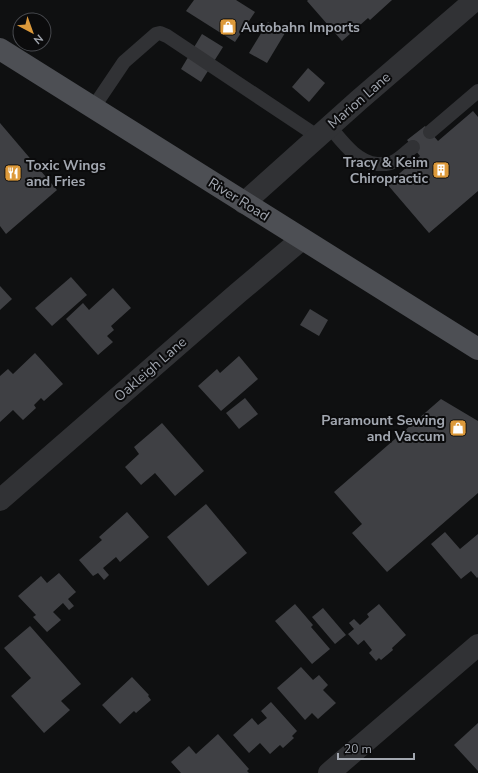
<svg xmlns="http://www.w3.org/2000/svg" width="478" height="773" font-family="'Nunito Sans',sans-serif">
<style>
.building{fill:#3f4044}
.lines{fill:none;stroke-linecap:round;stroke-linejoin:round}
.lane{stroke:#313235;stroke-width:14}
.street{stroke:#313235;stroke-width:22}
.primary{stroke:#4d4f54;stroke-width:22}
.labels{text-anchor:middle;stroke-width:4;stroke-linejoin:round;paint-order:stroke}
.poi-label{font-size:14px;font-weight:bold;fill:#a2a7b0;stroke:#0b0b0c;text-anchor:start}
.street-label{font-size:14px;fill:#a2a7b0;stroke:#0b0b0c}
</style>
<rect width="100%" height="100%" fill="#0f1011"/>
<!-- building -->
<g class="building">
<polygon points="194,0 236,0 255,12 235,42 186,11"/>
<polygon points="308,0 392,0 370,20 368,18 342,41 307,1"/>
<polygon points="268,22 285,33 267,63 249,53"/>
<polygon points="202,34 223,47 201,82 181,69"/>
<polygon points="308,68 325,83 309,102 292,87"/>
<polygon points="473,111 478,117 478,191 429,233 387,184 420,156 407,140 425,126 438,141"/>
<polygon points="0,123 57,190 6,234 0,226"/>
<polygon points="71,277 87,295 52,326 35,308"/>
<polygon points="0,286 12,299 0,310"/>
<polygon points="113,288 131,308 111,326 114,330 107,336 113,342 98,355 66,319 83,303 89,310"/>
<polygon points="310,309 328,320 319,336 300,325"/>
<polygon points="35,353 63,384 44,401 41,398 34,405 36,408 23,420 13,410 0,422 0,376 8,369 13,374"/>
<polygon points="239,356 258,379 221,411 198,386 217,369 220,373"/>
<polygon points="245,398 258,414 239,429 226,413"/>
<polygon points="441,399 478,421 478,493 387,572 352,533 362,524 334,492"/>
<polygon points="162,423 204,471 175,496 155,473 141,485 125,467 139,454 134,447"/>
<polygon points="206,504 247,553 208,586 167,537"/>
<polygon points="127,512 149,537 120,562 116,557 103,568 109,575 104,580 98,573 93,576 79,560 102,540 99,537"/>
<polygon points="445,532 460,549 478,534 478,577 477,578 471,571 461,579 431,544"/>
<polygon points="59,573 76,592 68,599 74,606 69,610 63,603 53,612 61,620 47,632 33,617 36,615 18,596 41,576 47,583"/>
<polygon points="295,604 313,625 311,627 330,649 312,664 275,621"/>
<polygon points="379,604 406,635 392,648 393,650 381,660 379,658 376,661 369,653 372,650 364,640 358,645 348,634 354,629 349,623 354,619 360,625 369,617 367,614"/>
<polygon points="323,608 346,635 335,644 312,617"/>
<polygon points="30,626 81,684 61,701 70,710 44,733 11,696 31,678 4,648"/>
<polygon points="301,667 313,680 319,675 328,685 323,690 336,703 318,719 312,713 305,720 277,688"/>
<polygon points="132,677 149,695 148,696 151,700 136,713 134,711 120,724 102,705"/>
<polygon points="271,702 297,731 292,736 294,738 283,748 280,745 270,754 260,743 249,753 233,735 252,718 258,725 267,718 261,711"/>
<polygon points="478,723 478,771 454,745"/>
<polygon points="218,734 249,769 247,771 249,773 181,773 171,762 189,746 196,754"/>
</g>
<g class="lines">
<!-- lane -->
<g class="lane">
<polyline points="93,108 124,62 156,34 160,33 167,36 317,136"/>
<path d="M329 126C342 141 356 162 377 164 382 164 388 165 393 162 400 159 406 152 413 147"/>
<polyline points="430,132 478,91"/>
</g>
<!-- street -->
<g class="street">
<polyline points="244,203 359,100 475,0"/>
<polyline points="0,500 238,293 302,239"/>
<polyline points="329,773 478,645"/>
</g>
<!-- primary -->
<polyline class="primary" points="0,49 478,349"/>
</g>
<!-- icons -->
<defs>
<g id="shop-square" transform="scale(0.9)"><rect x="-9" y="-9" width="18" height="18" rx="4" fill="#dd9a3b" stroke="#0b0b0c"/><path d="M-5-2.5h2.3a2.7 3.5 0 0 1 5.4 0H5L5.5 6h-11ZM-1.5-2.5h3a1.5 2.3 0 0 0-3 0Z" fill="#fff"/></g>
<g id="building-square" transform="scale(0.9)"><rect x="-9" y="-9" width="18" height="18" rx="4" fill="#dd9a3b" stroke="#0b0b0c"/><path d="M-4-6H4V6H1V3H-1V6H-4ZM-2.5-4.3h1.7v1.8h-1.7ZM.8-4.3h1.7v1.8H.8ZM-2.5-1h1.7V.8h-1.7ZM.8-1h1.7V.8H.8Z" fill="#fff"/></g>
<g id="restaurant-square" transform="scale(0.9)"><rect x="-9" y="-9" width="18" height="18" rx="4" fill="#dd9a3b" stroke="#0b0b0c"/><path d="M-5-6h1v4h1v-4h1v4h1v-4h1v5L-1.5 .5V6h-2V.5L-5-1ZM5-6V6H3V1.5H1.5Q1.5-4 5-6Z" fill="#fff"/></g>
</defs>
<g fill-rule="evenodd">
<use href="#shop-square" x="228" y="27"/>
<use href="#building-square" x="441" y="170"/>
<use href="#restaurant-square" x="13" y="173"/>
<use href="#shop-square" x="458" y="428"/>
</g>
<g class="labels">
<!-- poi labels -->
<g class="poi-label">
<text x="241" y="32">Autobahn Imports</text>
<text x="428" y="167" text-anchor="end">Tracy &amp; Keim<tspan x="428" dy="16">Chiropractic</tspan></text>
<text x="26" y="170">Toxic Wings<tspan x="26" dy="16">and Fries</tspan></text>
<text x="445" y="425" text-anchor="end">Paramount Sewing<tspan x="445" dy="16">and Vaccum</tspan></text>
</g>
<!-- street labels -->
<g class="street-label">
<text transform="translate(359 100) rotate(-41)" y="5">Marion Lane</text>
<text transform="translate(239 199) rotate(32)" y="5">River Road</text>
<text transform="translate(150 369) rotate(-41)" y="5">Oakleigh Lane</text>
</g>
</g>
<!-- north arrow -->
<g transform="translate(32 32) rotate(139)"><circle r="19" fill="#0b0b0c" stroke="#47494e"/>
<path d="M0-3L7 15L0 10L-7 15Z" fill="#dd9a3b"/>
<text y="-6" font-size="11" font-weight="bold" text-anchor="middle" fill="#a2a7b0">N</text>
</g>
<!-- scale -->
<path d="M338 753v6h76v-6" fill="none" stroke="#a2a7b0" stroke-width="2"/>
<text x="344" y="753" font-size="12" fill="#a2a7b0" stroke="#0b0b0c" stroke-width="3" paint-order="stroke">20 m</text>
</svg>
